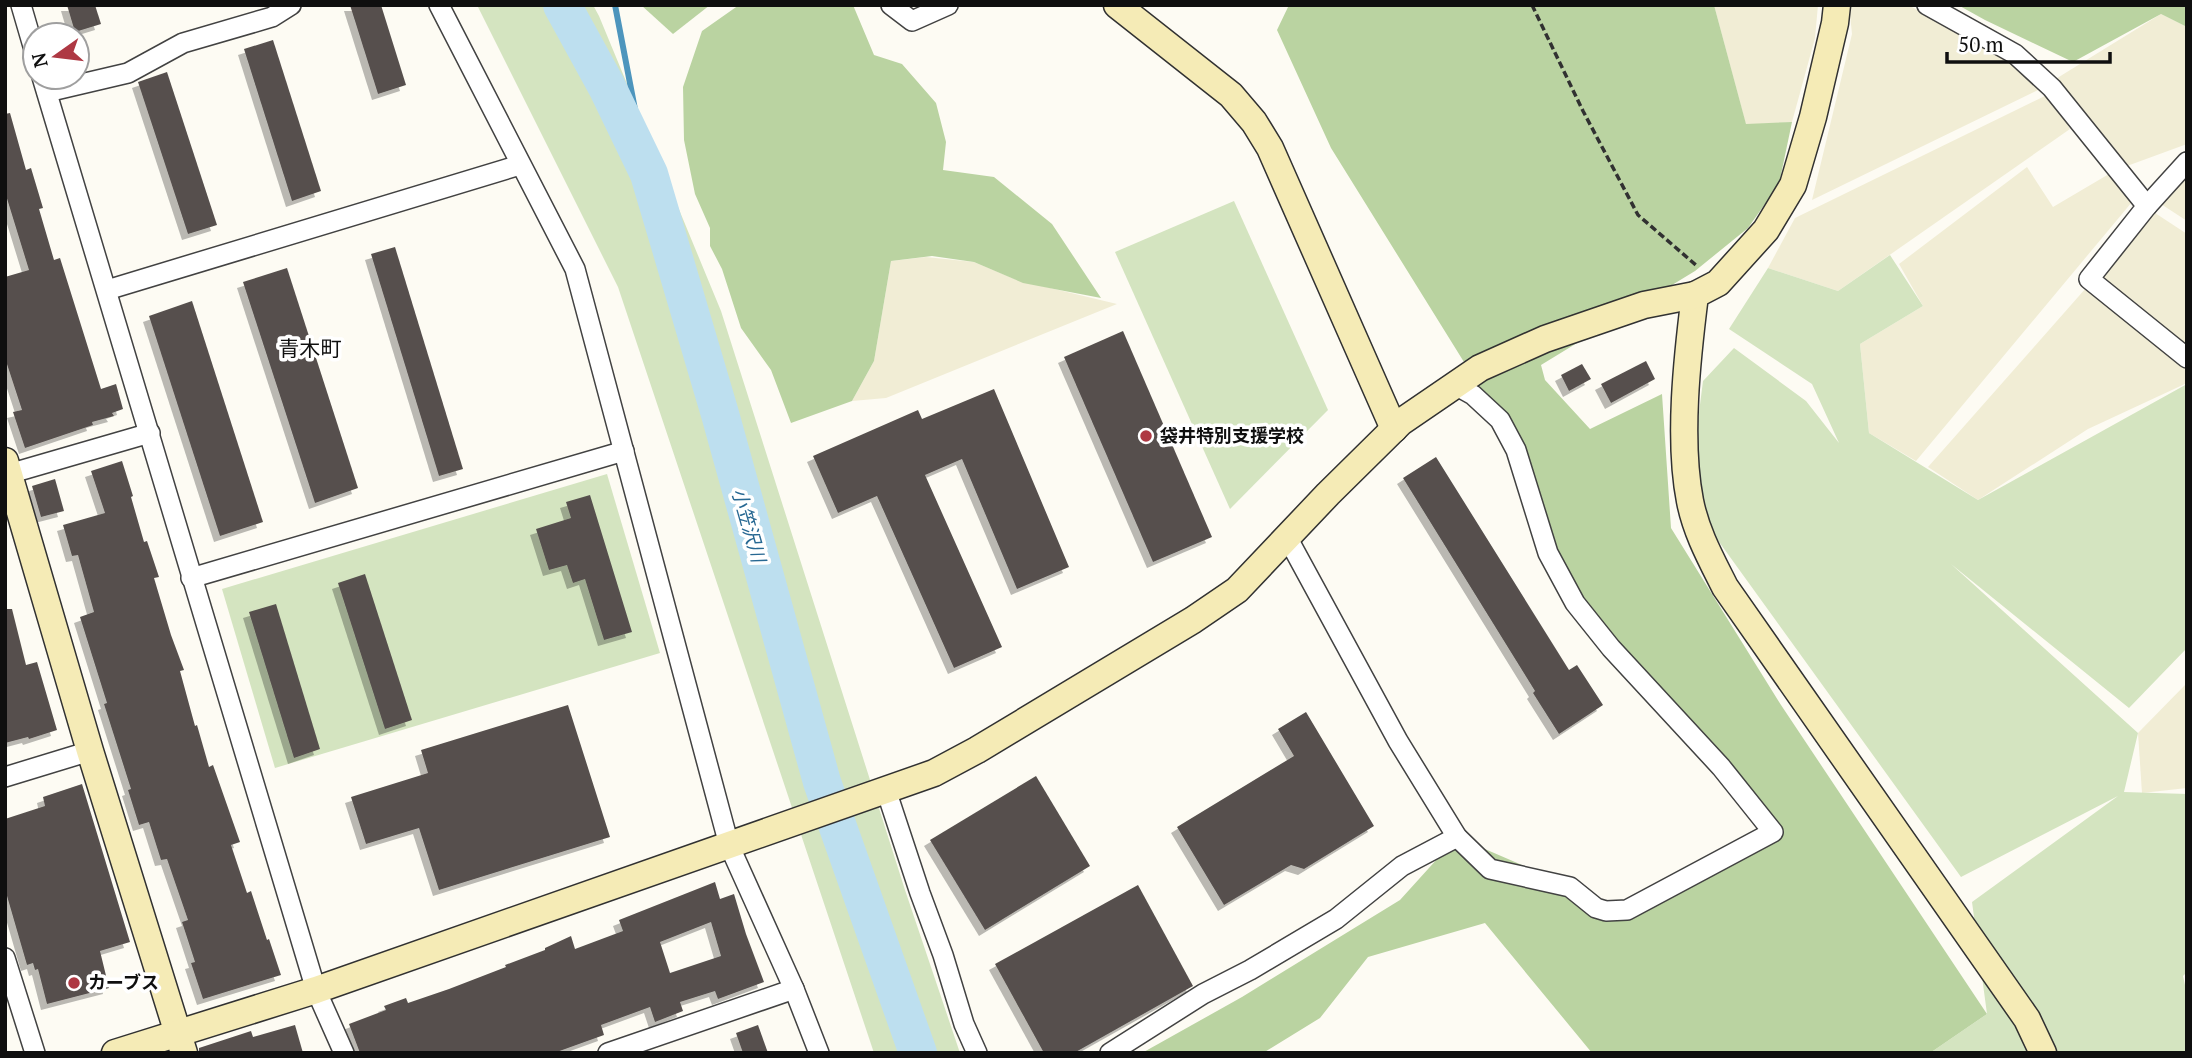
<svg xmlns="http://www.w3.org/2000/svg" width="2192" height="1058" font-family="'PT Serif','Noto Sans JP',serif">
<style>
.farmland{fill:#f1edd5}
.green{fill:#d4e4c0}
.forest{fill:#bad3a1}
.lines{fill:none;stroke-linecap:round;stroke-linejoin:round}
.stream{stroke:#4d95bd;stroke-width:6}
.river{stroke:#bddfef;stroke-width:38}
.building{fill:#56504d;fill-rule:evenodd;filter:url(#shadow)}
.street-casing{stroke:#424242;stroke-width:22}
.secondary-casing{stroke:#313131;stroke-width:29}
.path{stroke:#313131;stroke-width:3.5;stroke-dasharray:7 3.5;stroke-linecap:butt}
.street{stroke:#fff;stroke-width:19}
.secondary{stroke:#f5ebb6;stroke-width:26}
.poi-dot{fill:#ae3843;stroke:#fff;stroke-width:2.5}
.labels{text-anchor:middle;stroke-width:7;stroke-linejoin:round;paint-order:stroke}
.poi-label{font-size:18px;font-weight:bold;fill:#0f0f0f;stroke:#fff;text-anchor:start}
.water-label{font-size:19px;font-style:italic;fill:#276892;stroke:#fff}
.quarter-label{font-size:21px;fill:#0f0f0f;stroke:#fff}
</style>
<defs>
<filter id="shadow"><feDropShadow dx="-6" dy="6" stdDeviation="0" flood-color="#0004"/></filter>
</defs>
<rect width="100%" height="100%" fill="#fdfbf3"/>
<!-- farmland -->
<g class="farmland">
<polygon points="1714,5 1818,5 1815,38 1792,122 1746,125"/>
<polygon points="1849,5 1908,5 1997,51 2040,89 1812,200 1852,34"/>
<polygon points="2161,14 2187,27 2187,144 2127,166 2097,127 2054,80"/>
<polygon points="2049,94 2070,129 1838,291 1768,268 1795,218"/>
<polygon points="2027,167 2053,207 2109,174 2132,202 1916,461 1869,433 1860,344 1923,306 1899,264"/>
<polygon points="2187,175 2187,221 2161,204"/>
<polygon points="2152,211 2187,234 2187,347 2100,281"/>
<polygon points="926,257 974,262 1017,280 1117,304 886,398 852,401 874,361 891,261"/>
<polygon points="2086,288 2187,369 2187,383 2088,429 1978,500 1928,467"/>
<polygon points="2187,683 2187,788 2142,793 2138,733"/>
</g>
<!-- green -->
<g class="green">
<polygon points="477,5 593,5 599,16 721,311 905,890 960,1053 874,1053 618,287"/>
<polygon points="1234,201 1328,410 1230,509 1115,252"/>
<polygon points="1890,255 1923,306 1860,344 1869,433 1978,500 2187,384 2187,648 2129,708 1951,564 2138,733 2124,792 2187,794 2187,972 2183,976 2187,994 2187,1053 1930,1053 1987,1014 1972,902 2118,796 1961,877 1704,521 1695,444 1703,381 1734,348 1806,401 1839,443 1812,384 1729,329 1768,268 1838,291"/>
<polygon points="607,474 660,653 275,768 222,589"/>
</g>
<!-- forest -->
<g class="forest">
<polygon points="641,5 710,5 673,34"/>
<polygon points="739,5 853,5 874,55 902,64 936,103 946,142 943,170 994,177 1052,224 1101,298 1023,283 974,262 932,256 891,261 874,361 852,401 791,423 771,370 741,328 722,269 710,246 710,228 695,194 684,140 683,87 702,31"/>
<polygon points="1289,5 1714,5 1746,124 1792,122 1779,184 1748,228 1695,271 1541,365 1545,380 1590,429 1662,394 1671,528 1781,705 1987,1014 1930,1053 1592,1053 1485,923 1368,957 1320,1018 1263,1053 1142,1053 1242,997 1400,900 1457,837 1626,910 1772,832 1569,591 1500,420 1331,148 1277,30"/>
<polygon points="1958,5 2187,5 2187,27 2161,14 2073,62 1985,20"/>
</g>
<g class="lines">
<!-- stream -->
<polyline class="stream" points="615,5 647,172"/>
<!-- river -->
<polyline class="river" points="562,5 607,87 649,174 720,414 822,782 918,1053"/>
</g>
<!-- building -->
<g class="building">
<polygon points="67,5 95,5 101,24 75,32"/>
<polygon points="350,5 381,5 406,85 378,94"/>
<polygon points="273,40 321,191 292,201 244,49"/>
<polygon points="167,72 217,225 188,234 138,82"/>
<polygon points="10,113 26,170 31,168 43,208 39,209 54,260 60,258 101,389 116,384 123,409 112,413 114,416 92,422 93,425 25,448 13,412 22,410 5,358 5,277 29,270 5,192 5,114"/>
<polygon points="395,247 463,469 439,476 371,254"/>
<polygon points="287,268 358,488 315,503 243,282"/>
<polygon points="192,301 263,522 220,536 149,316"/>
<polygon points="1123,331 1212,537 1153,562 1064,357"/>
<polygon points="1646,361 1655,379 1611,403 1601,384"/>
<polygon points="1582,364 1591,379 1569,391 1561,375"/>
<polygon points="994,389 1069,567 1017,589 962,459 925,475 1002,647 954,668 877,496 838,513 813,456 918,410 922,419"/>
<polygon points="1436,457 1569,670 1577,665 1603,705 1559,734 1533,693 1535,691 1403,478"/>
<polygon points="122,461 133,496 131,497 144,542 147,541 159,577 154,578 171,635 184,670 180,671 195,726 197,725 209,767 213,765 240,842 231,845 247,893 251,891 267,940 269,939 281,975 203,999 191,963 195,962 182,922 188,920 167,859 161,860 149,822 139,825 128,790 131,789 104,704 107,703 80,617 94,612 78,555 72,556 63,525 105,513 91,471"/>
<polygon points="55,479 64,511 41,517 32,486"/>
<polygon points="590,495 632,632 604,640 585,579 573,583 567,565 549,570 536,529 571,518 566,502"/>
<polygon points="365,574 412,720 385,729 338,583"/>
<polygon points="276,604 320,749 294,758 249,612"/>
<polygon points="5,609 12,609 26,665 37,662 57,730 29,739 28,737 5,743"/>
<polygon points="568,705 610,837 439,890 419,828 366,844 351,797 428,773 421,750"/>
<polygon points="1306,712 1374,826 1304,869 1291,865 1224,905 1177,827 1294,756 1278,729"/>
<polygon points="1036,776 1090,866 985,930 930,840"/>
<polygon points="82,784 130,942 100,951 109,988 47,1004 38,969 35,970 33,963 27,965 5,889 5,819 45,806 43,797"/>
<path d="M715 882 720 899 734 894 746 934 764 982 718 999 715 991 680 1002 683 1011 655 1022 650 1007 601 1025 604 1035 554 1053H360L349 1024 386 1010 384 1006 406 998 408 1003 449 989 506 967 505 965 545 950V948L571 936 575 949 623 931 619 920ZM711 922 721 956 670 973 660 942Z"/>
<polygon points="1138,885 1193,986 1074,1053 1044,1053 995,964"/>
<polygon points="295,1025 303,1053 199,1053 199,1048 251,1031 253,1037"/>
<polygon points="758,1025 768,1053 743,1053 736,1033"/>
</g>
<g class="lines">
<!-- street casing -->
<g class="street-casing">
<g id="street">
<polyline points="21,5 35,53"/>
<polyline points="439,5 575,269 729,845 794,989 819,1053"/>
<polyline points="891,5 912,21 948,5"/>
<polyline points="1927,5 2015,54 2052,88 2147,206"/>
<polyline points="42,77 316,990 344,1053"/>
<polyline points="47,92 128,73 183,43 272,17 291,5"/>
<polyline points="2187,162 2147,206 2089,279 2187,358"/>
<polyline points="107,290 520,165"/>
<polyline points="5,475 150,433"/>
<polyline points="1287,537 1398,741 1457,837 1490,869 1570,887 1596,908 1606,911 1627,910 1773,832 1721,767 1611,648 1575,603 1548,553 1516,450 1500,420 1473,395 1455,385"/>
<polyline points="191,578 624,451"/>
<polyline points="5,777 90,751"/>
<polyline points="886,790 920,893 943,955 964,1024 977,1053"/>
<polyline points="5,958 35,1053"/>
<polyline points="608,1053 794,989"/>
<polyline points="1110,1053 1203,994 1250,970 1336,919 1402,866 1457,837"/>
</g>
</g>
<!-- secondary casing -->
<g class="secondary-casing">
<g id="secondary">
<polyline points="1117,5 1231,95 1254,122 1270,148 1394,429"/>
<path d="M1837 5 1835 23 1813 117 1793 185 1766 230 1718 283 1695 295C1687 358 1678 440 1690 501 1696 532 1711 559 1725 587L2027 1019 2043 1053"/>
<polyline points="5,461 90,751 184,1053"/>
<polyline points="115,1053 316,990 934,773 977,750 1193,620 1237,590 1328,494 1401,422 1480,368 1545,339 1644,305 1695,295"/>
</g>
</g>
<!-- path -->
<polyline class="path" points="1532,5 1583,111 1638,215 1697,266"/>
<!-- street -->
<use href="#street" class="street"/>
<!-- secondary -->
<use href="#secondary" class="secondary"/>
</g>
<!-- markers -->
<g class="poi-dot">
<circle cx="1146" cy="436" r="7"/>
<circle cx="74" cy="983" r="7"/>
</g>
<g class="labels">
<!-- poi labels -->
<g class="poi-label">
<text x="1160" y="442">袋井特別支援学校</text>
<text x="88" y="989">カーブス</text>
</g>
<!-- water labels -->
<g class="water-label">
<text transform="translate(749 525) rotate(74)" y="7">小笠沢川</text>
</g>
<!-- quarter labels -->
<g class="quarter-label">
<text x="310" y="356">青木町</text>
</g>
</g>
<!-- border -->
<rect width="2192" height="1058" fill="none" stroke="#0f0f0f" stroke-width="14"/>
<!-- north arrow -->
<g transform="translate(56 56) rotate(256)"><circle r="33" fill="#ffffff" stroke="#9f9f9f" stroke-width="2"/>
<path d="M0-5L12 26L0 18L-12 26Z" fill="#ae3843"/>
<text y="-10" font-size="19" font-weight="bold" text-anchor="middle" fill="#0f0f0f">N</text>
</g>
<!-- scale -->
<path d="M1947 52v10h163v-10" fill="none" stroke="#0f0f0f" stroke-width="3.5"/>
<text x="1958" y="52" font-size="21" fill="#0f0f0f" stroke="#ffffff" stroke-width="5" paint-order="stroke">50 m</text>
</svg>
